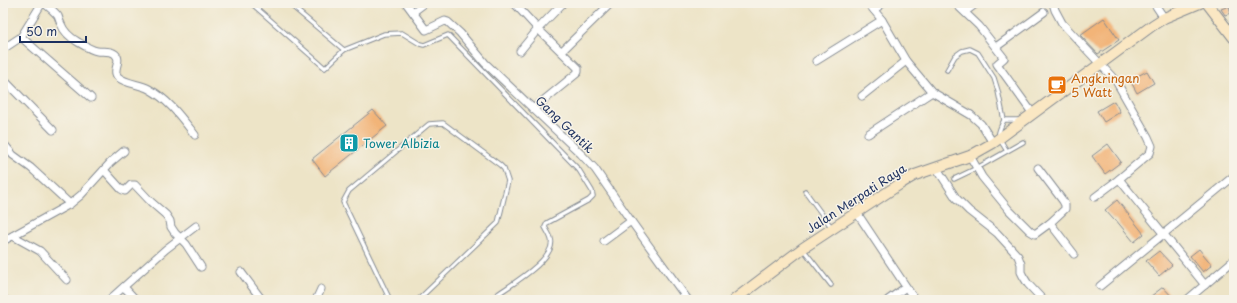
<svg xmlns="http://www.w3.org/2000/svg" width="1237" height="303" viewBox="0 0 1237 303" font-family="'Playpen Sans',sans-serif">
<rect width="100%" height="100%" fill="#f7f3e8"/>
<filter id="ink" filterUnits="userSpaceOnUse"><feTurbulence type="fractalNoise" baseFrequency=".025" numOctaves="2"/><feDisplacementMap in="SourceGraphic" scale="8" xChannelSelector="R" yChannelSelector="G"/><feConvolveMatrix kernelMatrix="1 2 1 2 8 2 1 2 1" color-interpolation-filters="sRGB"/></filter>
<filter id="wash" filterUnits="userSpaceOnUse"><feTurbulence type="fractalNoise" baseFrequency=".012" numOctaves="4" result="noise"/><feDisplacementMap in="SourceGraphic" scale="16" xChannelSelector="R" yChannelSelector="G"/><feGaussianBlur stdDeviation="0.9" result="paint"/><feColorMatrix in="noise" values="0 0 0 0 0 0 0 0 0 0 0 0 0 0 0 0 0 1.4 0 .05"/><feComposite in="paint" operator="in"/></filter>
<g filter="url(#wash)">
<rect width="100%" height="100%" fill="#ede4c7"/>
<g id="blocks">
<g fill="#f2b478">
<path d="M1229,6L1231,13L1225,15L1221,9Z"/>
<path d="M1104,18L1119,40L1098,54L1080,35Z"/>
<path d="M1147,71L1154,83L1137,93L1130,80Z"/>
<path d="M1114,101L1120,112L1104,122L1097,111Z"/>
<path d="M373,110L387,126L325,176L312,159Z"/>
<path d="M1108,144L1121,162L1105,174L1092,156Z"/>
<path d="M1117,200L1144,234L1134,242L1115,219L1114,220L1105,210Z"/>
<path d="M1199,249L1212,265L1203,272L1190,256Z"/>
<path d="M1159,251L1172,265L1159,276L1146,261Z"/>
<path d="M1163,287L1175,300H1146Z"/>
</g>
</g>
</g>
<g filter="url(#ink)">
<use href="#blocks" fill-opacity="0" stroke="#848a92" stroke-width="1"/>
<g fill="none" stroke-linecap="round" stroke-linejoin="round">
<defs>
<g id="lane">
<path d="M251,3L325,68L344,50"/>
<path d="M288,3L344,50L384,34L402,33L420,44L424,45L448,35L579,170L592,191L593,196L589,200L547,223L545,227C547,231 550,235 551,239C557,258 512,284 498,294L496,300"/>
<path d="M947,70L955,56L962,51L970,49L978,53L994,78L998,91L1004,120H1020"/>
<path d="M1004,120C996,136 997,135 1007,151"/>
<path d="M954,179L977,168L1023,142"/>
<path d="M805,191L832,228"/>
<path d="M803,249L831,285"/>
<path d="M390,300L343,202L349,191L429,124L443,123L500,165L504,169L508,181L498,223L418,300"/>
</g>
<g id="street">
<path d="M44,3C49,7 54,11 58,16C59,19 60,22 61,24C64,32 71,38 78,42C83,45 91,50 97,51C103,52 110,50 115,54C123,61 111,70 118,77C126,84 140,84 149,89C169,100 181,117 195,135"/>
<path d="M406,3L426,30L445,21L448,22L460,33L485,63L581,154L595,169L631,221L688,300"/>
<path d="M514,3L538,29L578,68V72L576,74L533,109"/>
<path d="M868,3L882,20L906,61L932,92L971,115L981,124L993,143"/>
<path d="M955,3L979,26L1004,58L997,64L1033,114"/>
<path d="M1053,3L1055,10L1062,23L1116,81L1148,137L1152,146L1150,153L1119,179L1095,197"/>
<path d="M1154,3L1164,18"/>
<path d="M874,10L883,3"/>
<path d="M413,12L425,3"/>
<path d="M965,12L977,3"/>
<path d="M21,37L91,98"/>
<path d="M996,47L1044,12"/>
<path d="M3,49L21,37L42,3"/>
<path d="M520,51L538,29L563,3"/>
<path d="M562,51L611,3"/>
<path d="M816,61L882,20"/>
<path d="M3,79L53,130"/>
<path d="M862,96L906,61"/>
<path d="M868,134L932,92"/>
<path d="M3,143L13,155L31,168L70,204"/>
<path d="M970,156L982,177L1009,210L1030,231L1035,234L1050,223L1065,209V205L1063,201L1038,168"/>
<path d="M936,167L956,198L969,211L997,233L1018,256L1021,264V272L1023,276L1028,284L1043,300"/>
<path d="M104,170L121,189L125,191L131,185H135L151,202L166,215L170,221L171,227L175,233L186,244L201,267"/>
<path d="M1119,179L1205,285"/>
<path d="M857,213L915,300"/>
<path d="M1050,223L1074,254"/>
<path d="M13,236L40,251L67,280"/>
<path d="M3,241L70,204L81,195L111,162L124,151"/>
<path d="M604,241L631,221"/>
<path d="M241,272L262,300"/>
<path d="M1100,286L1234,176"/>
<path d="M124,287L136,300"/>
<path d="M3,299L5,300"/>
<path d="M109,300L166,249L196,226"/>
<path d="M316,300L321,289"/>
<path d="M888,300L906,287"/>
<path d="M1187,300L1234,260"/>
</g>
<g id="secondary">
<path d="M1207,3L1234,38"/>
<path d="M734,300L803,248L903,182L915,175L970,156L993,143L1153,25L1164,18L1200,3"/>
</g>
</defs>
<use href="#lane" stroke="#848a92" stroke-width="5.5"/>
<use href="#street" stroke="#848a92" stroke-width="9"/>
<use href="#secondary" stroke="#848a92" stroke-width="12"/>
<use href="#lane" stroke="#fff" stroke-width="3.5"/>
<use href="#street" stroke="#fff" stroke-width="7"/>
<use href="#secondary" stroke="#fae7c3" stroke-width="10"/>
</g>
</g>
<defs>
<symbol id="cafe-square" viewBox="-11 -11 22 22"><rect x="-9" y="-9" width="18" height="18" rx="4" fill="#e8710a" stroke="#f7f3e8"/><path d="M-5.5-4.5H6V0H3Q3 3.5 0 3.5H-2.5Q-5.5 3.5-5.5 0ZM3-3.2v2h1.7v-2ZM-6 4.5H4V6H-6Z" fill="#fff"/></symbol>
<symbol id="building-square" viewBox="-11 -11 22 22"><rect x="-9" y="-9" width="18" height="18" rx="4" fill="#0f9aa8" stroke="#f7f3e8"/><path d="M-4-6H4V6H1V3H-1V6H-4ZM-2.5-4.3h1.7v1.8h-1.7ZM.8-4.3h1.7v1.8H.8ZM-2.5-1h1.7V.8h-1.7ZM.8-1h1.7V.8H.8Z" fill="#fff"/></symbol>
</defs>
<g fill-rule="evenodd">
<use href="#cafe-square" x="1046" y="74" width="22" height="22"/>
<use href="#building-square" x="338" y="132" width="22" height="22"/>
</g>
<g text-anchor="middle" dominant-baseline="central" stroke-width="3" stroke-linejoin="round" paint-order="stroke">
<g font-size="12" fill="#c56008" stroke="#f7f3e8" text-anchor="start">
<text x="1071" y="78">Angkringan<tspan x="1071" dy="14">5 Watt</tspan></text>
</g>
<g font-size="12" fill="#1b2f5e" stroke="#f7f3e8">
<text transform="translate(565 124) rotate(44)">Gang Gantik</text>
<text transform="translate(856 198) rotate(-33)">Jalan Merpati Raya</text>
</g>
<g font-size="12" fill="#0d838f" stroke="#f7f3e8" text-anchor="start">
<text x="363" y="143">Tower Albizia</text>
</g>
</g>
<rect width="1237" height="303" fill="none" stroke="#f7f3e8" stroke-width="16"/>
<path d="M20 36v6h66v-6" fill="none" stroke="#1b2f5e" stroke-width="2"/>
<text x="26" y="36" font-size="12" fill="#1b2f5e" stroke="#f7f3e8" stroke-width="3" paint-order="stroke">50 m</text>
</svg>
